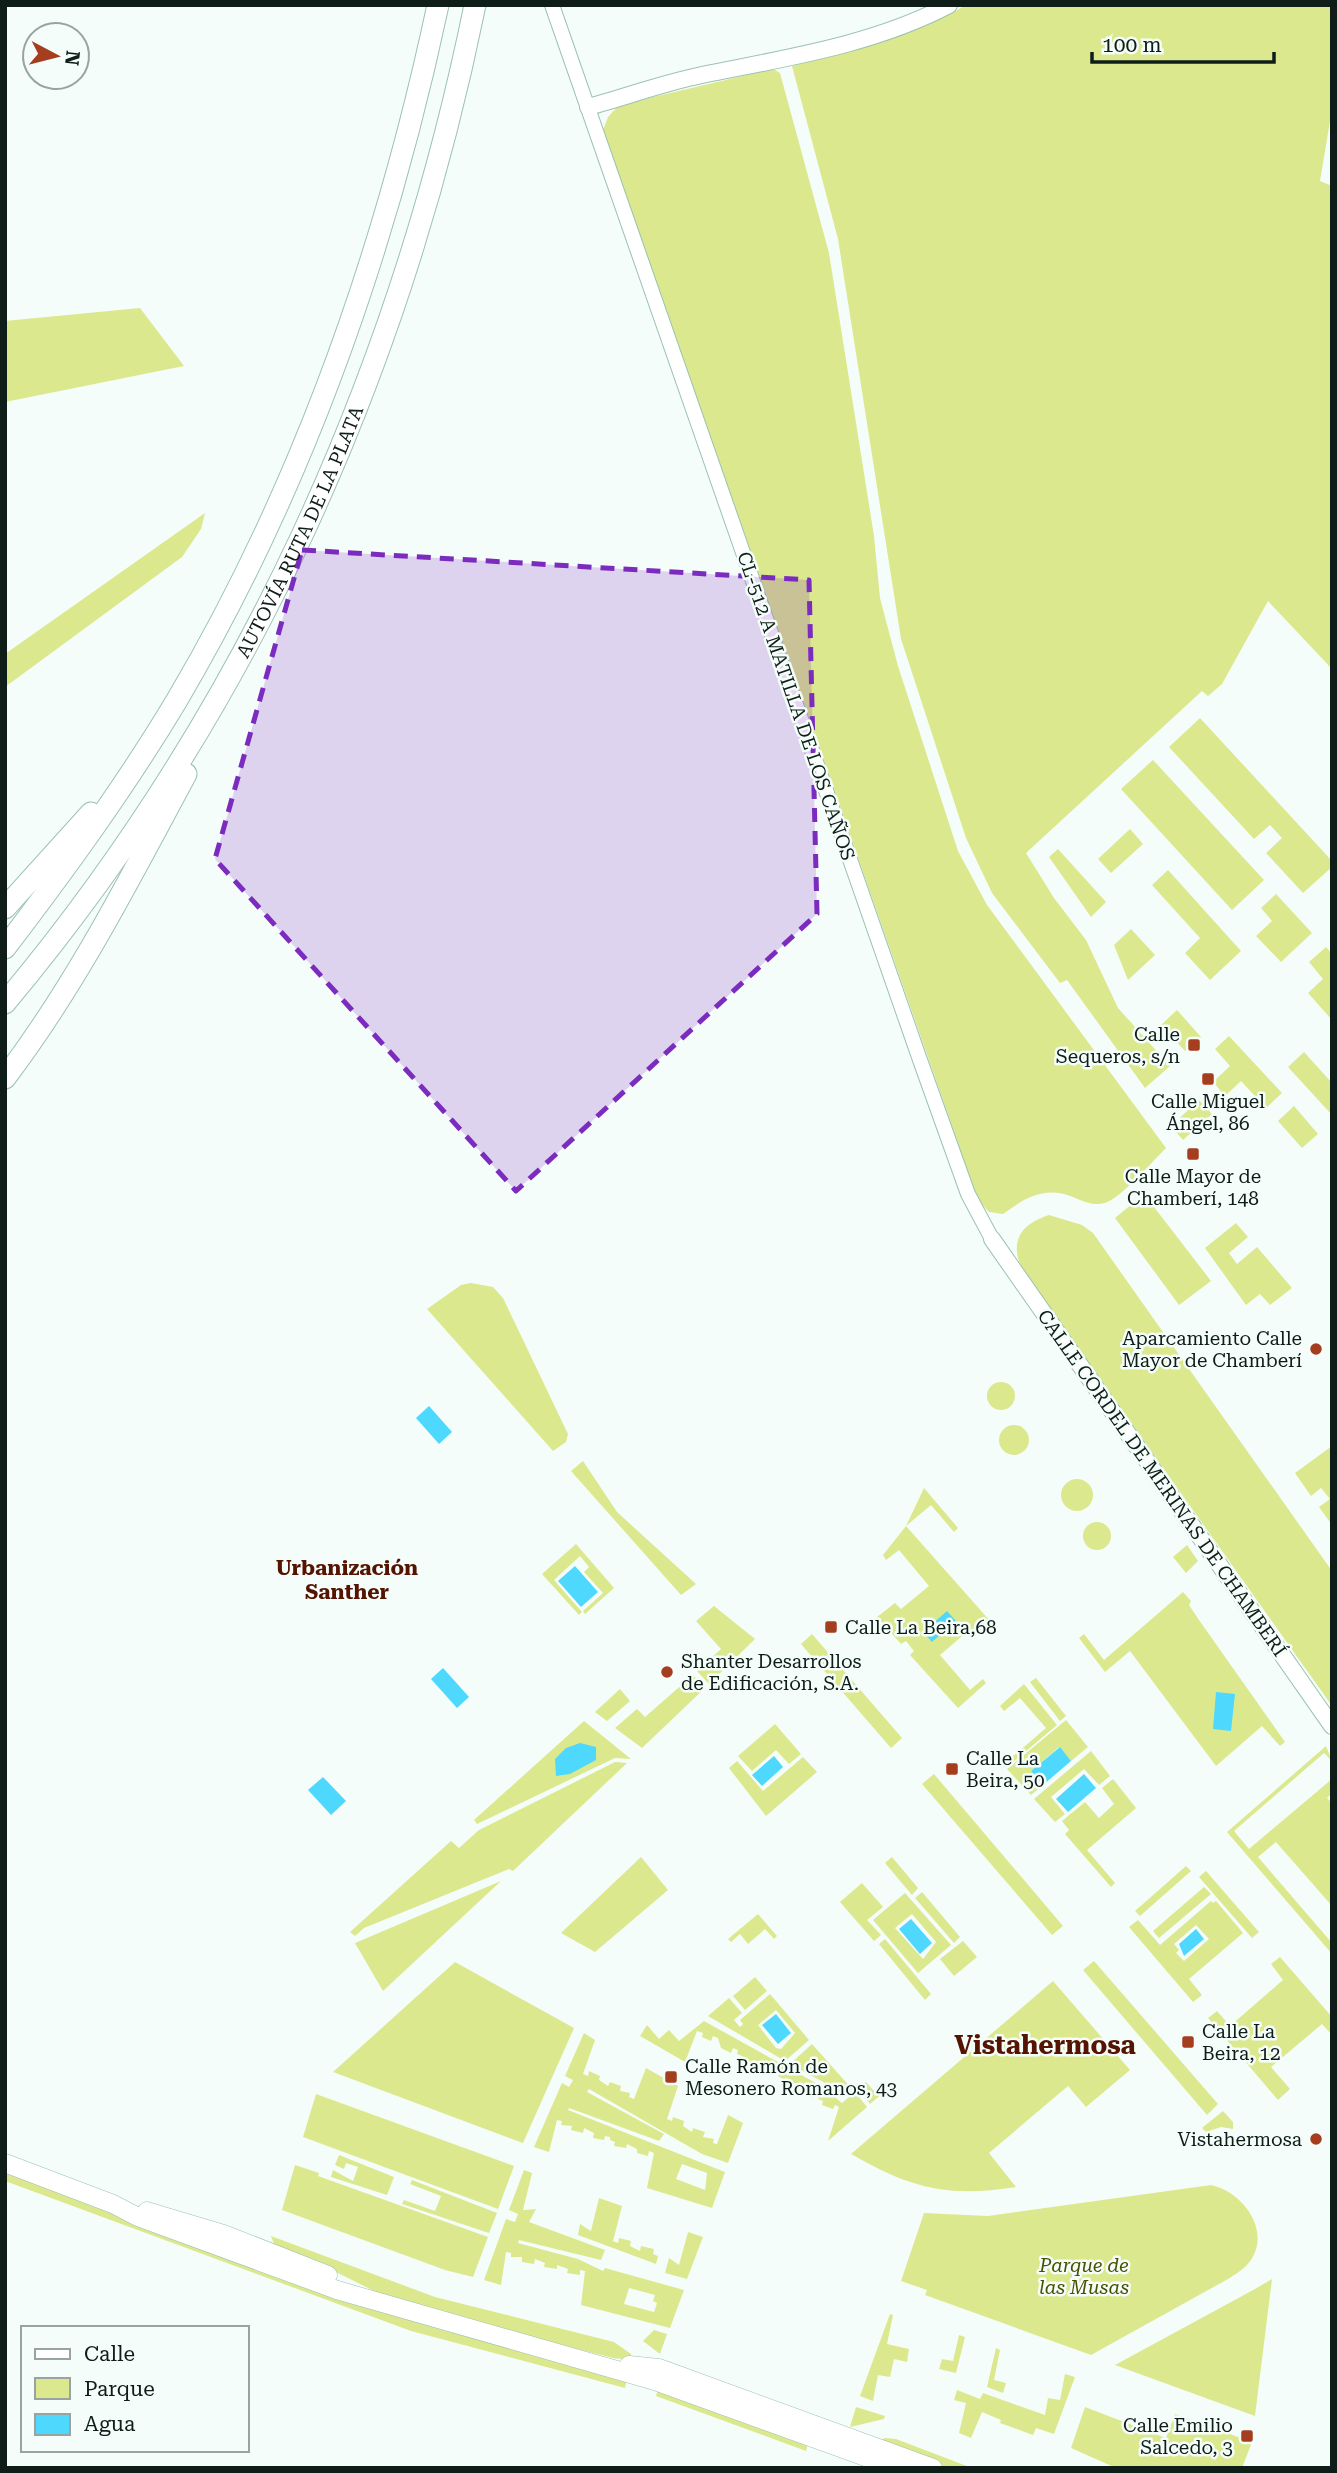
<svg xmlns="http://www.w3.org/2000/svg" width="1337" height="2473" viewBox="0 0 1337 2473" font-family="'Roboto Serif',serif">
<rect width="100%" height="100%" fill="#f5fdfa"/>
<g fill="#dce88d" fill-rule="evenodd">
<path d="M966,5H1332V109L1320,181L1332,186V669L1268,601L1222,684L1208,696L1202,691L1026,853L1054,898L1086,940L1118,1008L1170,1066L1145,1088L1067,980L1060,983L992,893L966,838L901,639L838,239L792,66C852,50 913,37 966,5Z"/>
<path d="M773,69L780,73L829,253L874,536L880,598L898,666L958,851L987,905L1166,1148C1153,1161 1120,1199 1105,1203C1093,1206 1085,1202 1073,1197C1045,1186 1026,1197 1003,1214L989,1212L978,1200L603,130L608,117L619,105Z"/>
<path d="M140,308L184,366L5,402V321Z"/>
<path d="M205,513L201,529L182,557L5,687V654Z"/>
<path d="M1200,718L1332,861V867L1303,893L1266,853L1282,838L1270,825L1254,839L1169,747Z"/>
<path d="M1153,760L1264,880L1232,910L1121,789Z"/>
<path d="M1130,829L1143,844L1111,873L1098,859Z"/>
<path d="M1058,849L1106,902L1091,917L1049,857Z"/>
<path d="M1168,870L1241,951L1210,980L1185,953L1200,938L1152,885Z"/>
<path d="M1276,894L1312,933L1281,962L1256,936L1272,921L1261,908Z"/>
<path d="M1131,929L1155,955L1128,980L1114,945Z"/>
<path d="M1326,947L1332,954V1020L1308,993L1323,979L1309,962Z"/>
<path d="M1177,1010L1201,1037L1185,1051L1161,1025Z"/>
<path d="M1229,1036L1282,1093L1266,1108L1241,1081L1225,1096L1213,1082L1230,1066L1215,1049Z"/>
<path d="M1304,1052L1332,1083V1115L1288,1067Z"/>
<path d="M1199,1100L1212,1114L1183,1140L1171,1126Z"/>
<path d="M1294,1106L1318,1134L1302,1148L1278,1121Z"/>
<path d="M1144,1194L1211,1281L1179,1305L1115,1218Z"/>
<path d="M1049,1215L1082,1225L1093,1233L1332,1571V1706L1022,1269C1009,1241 1021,1224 1049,1215Z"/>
<path d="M1236,1223L1248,1237L1229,1253L1237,1264L1257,1247L1292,1288L1270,1305L1260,1294L1246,1305L1205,1248Z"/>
<path d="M471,1283L493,1287L503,1298L568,1434L566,1442L553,1451L427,1309L461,1285Z"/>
<circle cx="1001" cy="1396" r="14"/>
<circle cx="1014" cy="1440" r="15"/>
<path d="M1332,1446V1525L1319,1507L1330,1499L1321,1488L1311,1496L1295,1473Z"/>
<path d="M583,1461L617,1512L696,1584L681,1595L571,1471Z"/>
<circle cx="1077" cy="1495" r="16"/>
<path d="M924,1488L958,1528L954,1532L931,1505L906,1526L991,1622L974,1637L968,1631L940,1655L970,1690L983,1679L986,1683L958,1708L910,1655L914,1651L906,1641L901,1644L877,1617L895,1603L901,1609L929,1586L899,1550L886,1560L883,1555L906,1526Z"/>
<circle cx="1097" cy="1536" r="14"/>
<path d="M576,1544L614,1588L585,1614L583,1611L603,1593L584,1572L589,1567L580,1556L554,1580L582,1612L579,1615L542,1574Z"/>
<path d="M1187,1545L1198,1561L1186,1573L1173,1557Z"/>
<path d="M1183,1592L1191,1601L1189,1605L1199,1620L1285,1742L1280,1746L1262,1726L1216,1766L1130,1651L1105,1672L1079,1638L1084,1634L1104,1660Z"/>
<path d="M714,1606L755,1639L709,1684L697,1671L721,1649L696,1621Z"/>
<path d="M812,1634L902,1738L891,1748L801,1644Z"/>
<path d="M693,1675L705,1688L642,1748L615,1728L637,1709L645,1717Z"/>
<path d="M1036,1678L1066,1716L1060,1721L1030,1682Z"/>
<path d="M1024,1684L1057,1725L1013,1762H1007L1003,1760L1010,1754L1013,1756L1017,1753L1046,1728L1020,1698L1004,1711L1000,1706Z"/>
<path d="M620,1689L630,1701L607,1721L595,1712Z"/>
<path d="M1066,1720L1088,1747L1071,1761L1059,1747L1031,1771L1043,1785L1031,1795L1007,1769Z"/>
<path d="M584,1721L631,1759L615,1758L477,1824L474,1820Z"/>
<path d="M775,1724L801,1754L789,1764L776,1750L752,1771L738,1756Z"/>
<path d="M1326,1746L1332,1761L1324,1753L1234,1831L1249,1849L1332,1779V1793L1327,1798L1332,1803V1906L1276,1842L1258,1857L1332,1943V1954L1227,1832Z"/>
<path d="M1091,1751L1110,1776L1099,1785L1084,1769L1051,1797L1065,1814L1055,1822L1034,1799Z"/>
<path d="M803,1757L817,1772L766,1816L729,1768L737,1761L763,1791Z"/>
<path d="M615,1762L627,1763L513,1871L509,1869L364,1928L355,1936L350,1932L451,1841L459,1848L479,1830Z"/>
<path d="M934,1774L1063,1926L1052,1935L922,1784Z"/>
<path d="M1113,1779L1136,1808L1087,1850L1115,1883L1111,1887L1065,1834L1069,1830L1062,1821L1085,1802L1099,1818L1114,1804L1102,1788Z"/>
<path d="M641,1857L668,1890L595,1952L561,1933Z"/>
<path d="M892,1857L918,1888L912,1895L885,1863Z"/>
<path d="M1186,1866L1191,1871L1140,1916L1135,1911Z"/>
<path d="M1206,1871L1259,1932L1252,1938L1199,1877Z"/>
<path d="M501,1881L383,1991L355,1943Z"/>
<path d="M862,1883L883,1907L867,1920L881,1935L874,1941L840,1902Z"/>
<path d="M1204,1887L1211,1894L1159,1938L1153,1931Z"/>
<path d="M922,1892L960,1937L954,1943L915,1898Z"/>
<path d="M905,1893L951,1945L918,1973L873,1920ZM912,1914L936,1942L923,1959L895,1928Z"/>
<path d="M1211,1901L1213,1903L1216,1901L1243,1933L1189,1979L1202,1995L1193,2002L1129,1927L1138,1920L1160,1945ZM1196,1925L1209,1939L1184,1961L1176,1953L1179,1950L1174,1944Z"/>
<path d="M758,1914L777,1936L774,1939L765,1929L748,1944L740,1934L731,1942L728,1939Z"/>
<path d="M885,1939L931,1994L925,2000L879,1944Z"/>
<path d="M963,1941L977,1957L954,1976L940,1959Z"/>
<path d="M1280,1957L1332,2017V2035L1322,2024L1271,2067L1290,2089L1278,2100L1208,2018L1217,2011L1230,2026L1283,1980L1271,1964Z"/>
<path d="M1094,1961L1218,2104L1207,2115L1083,1970Z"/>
<path d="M455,1962L574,2028L523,2143L333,2072Z"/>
<path d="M755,1977L767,1991L745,2010L733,1996Z"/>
<path d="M1053,1981L1130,2070L1086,2107L1068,2086L989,2153L1016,2187C948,2198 910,2188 851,2154Z"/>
<path d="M770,1994L809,2040L785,2061L708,2016L729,1998L742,2013L734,2020L740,2027L743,2024L740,2020ZM776,2010L795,2033L781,2049L776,2048L758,2025Z"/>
<path d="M704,2021L823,2087L842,2103L855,2092L867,2107L828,2141L839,2107L835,2105L833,2109L822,2105L823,2101L818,2099L819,2096L814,2094L813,2098L802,2094L803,2090L798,2087L799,2084L794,2083L792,2087L781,2083L783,2079L778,2076L779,2073L774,2071L772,2075L762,2071L763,2067L757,2065L758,2062L754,2060L752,2064L741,2060L742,2056L737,2054L738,2050L733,2048L731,2053L721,2048L718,2038L713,2036L711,2041L702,2037L703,2033L697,2031L685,2062L640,2036L647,2025L659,2039L669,2030L679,2041Z"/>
<path d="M584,2033L595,2040L583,2074L588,2076L589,2071L600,2076L599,2080L608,2086L610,2082L621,2086L620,2091L630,2093L629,2097L634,2099L646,2068L678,2086L667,2119L672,2121L673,2117L684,2121L683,2126L692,2132L693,2128L705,2132L703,2137L714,2139L713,2143L717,2144L728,2115L743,2123L728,2163L702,2154L589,2089L587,2092L664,2134L659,2141L569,2108L568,2110L725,2172L712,2208L647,2188L654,2153L649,2151L648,2156L637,2153V2149L627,2144L626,2148L614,2146L615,2142L610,2140V2137L605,2136L604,2140L593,2138L594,2133L584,2128L583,2133L571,2130L572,2126L561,2125L562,2121L557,2120L549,2152L534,2147L562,2083L569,2087L573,2080L565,2076ZM682,2164L707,2173L705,2190L676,2179Z"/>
<path d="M812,2044L852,2089L843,2097L838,2090L790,2064Z"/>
<path d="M866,2082L874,2091L886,2082L890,2087L870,2104L858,2089Z"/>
<path d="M316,2094L514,2166L498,2209L303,2137Z"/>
<path d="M1223,2111L1233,2122V2129L1221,2127L1206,2132L1202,2128Z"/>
<path d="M339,2155L394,2177L387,2195L331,2177L333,2170L353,2181L358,2167L346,2163L344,2169L335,2165Z"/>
<path d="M295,2165L319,2173L318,2176L488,2237L473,2277L445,2270L282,2210Z"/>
<path d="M524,2170L532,2173L523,2210L536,2209L529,2222L605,2250L601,2260L519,2240L518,2243L578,2259L603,2271L605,2268L684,2290L670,2328L581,2305L585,2271L580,2270V2275L567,2273L568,2269L557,2265V2269L544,2267L545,2263L535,2259L534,2264L522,2262V2257H511V2253L506,2252L501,2285L484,2280L506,2219L515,2222L518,2214L509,2210ZM629,2288L655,2295L653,2301L657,2303L654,2312L624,2304Z"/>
<path d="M5,2172L359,2304L445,2331L627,2377L625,2388L411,2331L5,2181Z"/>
<path d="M412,2180L497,2213L489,2233L402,2204L404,2200L435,2211L441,2196L410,2184Z"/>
<path d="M1211,2185C1245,2192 1275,2236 1246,2266C1241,2271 1234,2275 1228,2279L1091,2355L925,2295L927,2290L901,2281L924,2213L988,2216Z"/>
<path d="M599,2198L622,2206L613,2241L618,2243L619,2238L631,2241L630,2246L640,2251L641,2246L654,2249L653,2254L658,2256L656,2264L578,2235L580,2224L591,2231Z"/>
<path d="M688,2232L703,2237L687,2279L665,2273L669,2258L679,2265Z"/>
<path d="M271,2236L435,2297L614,2342L631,2354V2360L613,2358L450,2317L378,2293L326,2267L275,2247Z"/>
<path d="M1272,2279L1255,2416L1115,2365L1255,2289Z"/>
<path d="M890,2314L893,2315L887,2344L909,2349L907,2362L894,2359L890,2377L878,2375L873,2401L860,2396Z"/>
<path d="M654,2330L667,2334L660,2354L643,2341Z"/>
<path d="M959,2335L965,2337L956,2373L939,2369L942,2359L953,2361Z"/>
<path d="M996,2348L1000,2350L994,2380L1006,2383L1003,2393L987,2387Z"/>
<path d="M1065,2374L1075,2377L1054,2434L1036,2428L1033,2435L1000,2423L1001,2420L982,2412L971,2438L959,2433L966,2403L954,2400L957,2390L980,2399L983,2393L1045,2415L1048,2398L1060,2400Z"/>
<path d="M659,2386L809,2440L806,2451L656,2396Z"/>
<path d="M856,2407L885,2416L884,2419L850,2427Z"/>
<path d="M1085,2407L1166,2438L1175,2414L1252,2442L1242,2468H1116L1071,2448Z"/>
<path d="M885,2438L896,2439L972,2468H944L883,2446L881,2440Z"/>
</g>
<g fill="#4ed8fe">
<path d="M429,1406L452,1432L439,1444L416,1418Z"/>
<path d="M575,1566L598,1592L581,1607L558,1581Z"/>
<path d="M947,1611L956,1621L932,1642L923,1632Z"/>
<path d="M443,1668L469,1697L457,1708L431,1679Z"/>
<path d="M1216,1692L1235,1694L1231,1731L1213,1729Z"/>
<path d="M580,1743L596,1747V1760L570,1774L556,1776L555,1759L566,1748Z"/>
<path d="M1060,1747L1071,1761L1043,1785L1031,1771Z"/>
<path d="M774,1756L783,1767L762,1786L752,1775Z"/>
<path d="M1084,1774L1096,1788L1068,1812L1056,1799Z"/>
<path d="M323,1777L346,1801L331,1815L308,1790Z"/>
<path d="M911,1919L932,1943L920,1954L899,1929Z"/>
<path d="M1196,1929L1204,1939L1184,1956L1179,1944Z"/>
<path d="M776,2014L791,2033L778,2044L762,2025Z"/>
</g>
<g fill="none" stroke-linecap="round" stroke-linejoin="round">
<defs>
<path id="tertiary" d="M552,5L920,1060L968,1194L992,1239"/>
<g id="secondary">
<path d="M588,107C625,97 663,83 702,75C785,58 873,45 949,5"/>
<path d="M992,1239L1332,1726"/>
</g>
<g id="primary">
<path d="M5,2163L113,2204L138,2217L337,2290L655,2381L896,2468"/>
<path d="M147,2211L224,2234L328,2275"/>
<path d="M629,2365L659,2368L933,2468"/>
</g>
<g id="motorway">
<path d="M5,908L91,813"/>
<path d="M5,948C66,868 125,787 177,700C304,485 386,249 438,5"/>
<path id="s1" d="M5,1003C248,713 400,373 475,5"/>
<path d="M5,1078C77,983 130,878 186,774"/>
</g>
</defs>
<use href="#tertiary" stroke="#9bc2b1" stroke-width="16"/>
<use href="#secondary" stroke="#9bc2b1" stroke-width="18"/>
<use href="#primary" stroke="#9bc2b1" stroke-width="19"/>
<use href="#motorway" stroke="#9bc2b1" stroke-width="23"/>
<use href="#tertiary" stroke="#fff" stroke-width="14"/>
<use href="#secondary" stroke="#fff" stroke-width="16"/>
<use href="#primary" stroke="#fff" stroke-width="18"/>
<use href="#motorway" stroke="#fff" stroke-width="21"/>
</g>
<path fill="#7b2cbf" fill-opacity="0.2" stroke="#7b2cbf" stroke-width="5" stroke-dasharray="14 9" stroke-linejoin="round" d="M302,550L809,580L817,914L516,1191L215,859Z"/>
<g fill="#a53d1f" stroke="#f5fdfa" stroke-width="2.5">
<rect x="1187" y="1038" width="14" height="14" rx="3.5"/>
<rect x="1201" y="1072" width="14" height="14" rx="3.5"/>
<rect x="1186" y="1147" width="14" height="14" rx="3.5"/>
<circle cx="1316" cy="1349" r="7"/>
<rect x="824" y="1620" width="14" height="14" rx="3.5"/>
<circle cx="667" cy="1672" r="7"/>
<rect x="945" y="1762" width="14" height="14" rx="3.5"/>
<rect x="1181" y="2035" width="14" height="14" rx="3.5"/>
<rect x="664" y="2070" width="14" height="14" rx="3.5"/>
<circle cx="1316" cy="2139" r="7"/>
<rect x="1240" y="2429" width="14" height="14" rx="3.5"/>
</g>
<g text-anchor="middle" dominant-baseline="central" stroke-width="5" stroke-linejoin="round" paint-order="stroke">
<g font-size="19" fill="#0e1d17" stroke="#f5fdfa">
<text stroke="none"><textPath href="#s1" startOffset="558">AUTOVÍA RUTA DE LA PLATA</textPath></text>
<text transform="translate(796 706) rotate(71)">CL-512 A MATILLA DE LOS CAÑOS</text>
<text transform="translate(1162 1483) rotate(55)">CALLE CORDEL DE MERINAS DE CHAMBERÍ</text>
</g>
<g font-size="19" fill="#0e1d17" stroke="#f5fdfa" text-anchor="start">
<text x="1180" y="1034" text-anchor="end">Calle<tspan x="1180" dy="22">Sequeros, s/n</tspan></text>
<text x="1208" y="1101" text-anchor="middle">Calle Miguel<tspan x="1208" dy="22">Ángel, 86</tspan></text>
<text x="1193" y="1176" text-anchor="middle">Calle Mayor de<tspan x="1193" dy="22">Chamberí, 148</tspan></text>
<text x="1302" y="1338" text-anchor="end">Aparcamiento Calle<tspan x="1302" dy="22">Mayor de Chamberí</tspan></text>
<text x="845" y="1627">Calle La Beira,68</text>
<text x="681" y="1661">Shanter Desarrollos<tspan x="681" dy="22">de Edificación, S.A.</tspan></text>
<text x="966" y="1758">Calle La<tspan x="966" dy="22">Beira, 50</tspan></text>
<text x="1202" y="2031">Calle La<tspan x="1202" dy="22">Beira, 12</tspan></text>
<text x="685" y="2066">Calle Ramón de<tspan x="685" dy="22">Mesonero Romanos, 43</tspan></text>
<text x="1302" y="2139" text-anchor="end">Vistahermosa</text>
<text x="1233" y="2425" text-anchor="end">Calle Emilio<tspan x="1233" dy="22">Salcedo, 3</tspan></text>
</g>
<g font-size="19" font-style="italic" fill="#495000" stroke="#f5fdfa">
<text x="1084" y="2265">Parque de<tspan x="1084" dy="22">las Musas</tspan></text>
</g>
<g font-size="21" font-weight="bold" fill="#551301" stroke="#f5fdfa">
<text x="347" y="1568">Urbanización<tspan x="347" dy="24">Santher</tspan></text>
</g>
<g font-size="26" font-weight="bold" fill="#551301" stroke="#f5fdfa">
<text x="1045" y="2045">Vistahermosa</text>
</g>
</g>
<rect width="1337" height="2473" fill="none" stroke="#0e1d17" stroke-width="14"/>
<rect x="21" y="2326" width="228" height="126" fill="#f5fdfa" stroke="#99a39f" stroke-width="2"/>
<rect x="35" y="2349" width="35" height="10" fill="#ffffff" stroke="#99a39f" stroke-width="2"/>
<text x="84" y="2361" font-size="21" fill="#0e1d17">Calle</text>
<rect x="35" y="2378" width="35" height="21" fill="#dce88d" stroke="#99a39f" stroke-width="2"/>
<text x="84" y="2396" font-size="21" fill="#0e1d17">Parque</text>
<rect x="35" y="2414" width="35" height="21" fill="#4ed8fe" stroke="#99a39f" stroke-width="2"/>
<text x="84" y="2431" font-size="21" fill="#0e1d17">Agua</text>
<g transform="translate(56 56) rotate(97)"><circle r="33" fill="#f5fdfa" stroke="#99a39f" stroke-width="2"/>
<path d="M0-5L12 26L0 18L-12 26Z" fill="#a53d1f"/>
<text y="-10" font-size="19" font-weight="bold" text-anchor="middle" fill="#0e1d17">N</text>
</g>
<path d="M1092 52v10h182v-10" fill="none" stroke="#0e1d17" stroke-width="3.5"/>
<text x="1102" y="52" font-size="21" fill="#0e1d17" stroke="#f5fdfa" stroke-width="5" paint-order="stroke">100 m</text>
</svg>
